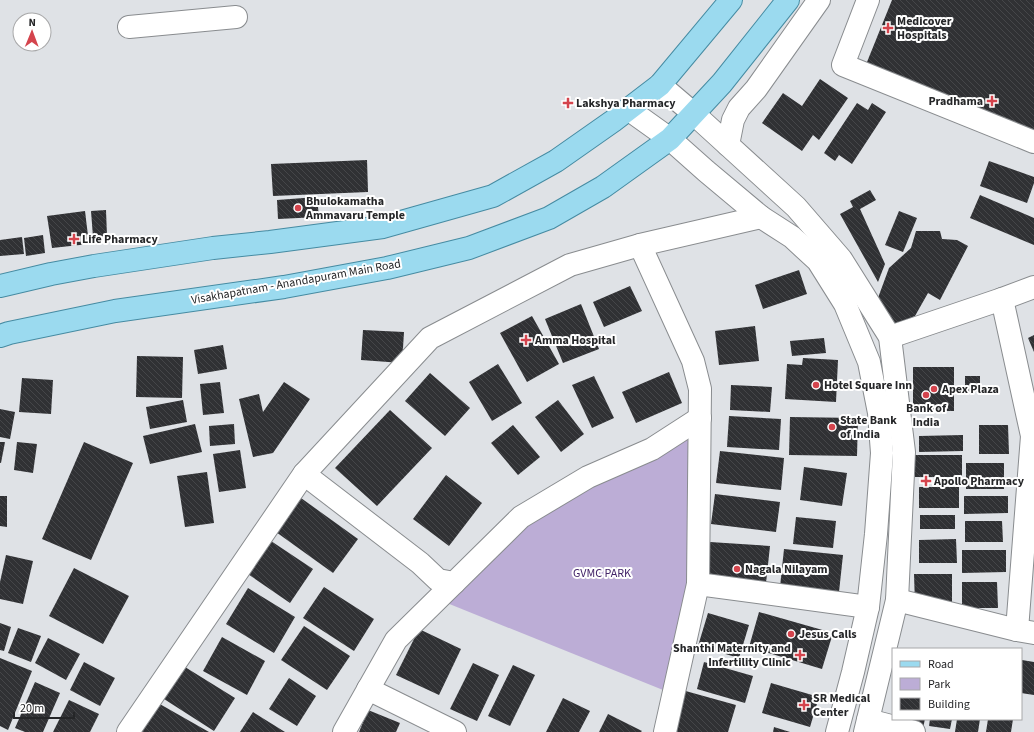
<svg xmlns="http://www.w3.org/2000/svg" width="1034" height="732" viewBox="0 0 1034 732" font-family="'Source Sans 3',sans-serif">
<defs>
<pattern id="building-back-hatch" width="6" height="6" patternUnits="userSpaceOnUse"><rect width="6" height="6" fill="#303134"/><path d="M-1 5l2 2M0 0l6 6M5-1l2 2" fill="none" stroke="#454649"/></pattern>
</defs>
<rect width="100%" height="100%" fill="#dfe2e6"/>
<path fill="#bcadd6" d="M697,425L691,568L668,692L442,601L522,522Z"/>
<g fill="url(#building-back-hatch)">
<path d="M892,0H1034V135L865,67Z"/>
<path d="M820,79L848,98L819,140L813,135L802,151L762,123L783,93L802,106Z"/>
<path d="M857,103L868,110L872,103L886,112L852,164L839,155L835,161L824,153Z"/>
<path d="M367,160L368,192L273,196L271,164Z"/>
<path d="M989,161L1034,177V183L1027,203L980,186Z"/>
<path d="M870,190L876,200L860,209L885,264L878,282L840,214L853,207L850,201Z"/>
<path d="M980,195L1034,218V245L970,218Z"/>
<path d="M317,197L319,217L278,219L277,200Z"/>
<path d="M106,210L107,236L93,237L91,211Z"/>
<path d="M85,211L89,244L52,248L47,216Z"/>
<path d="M899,211L917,218L903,252L885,245Z"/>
<path d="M916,231H940L942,239L957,240L968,246L940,300L928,293L915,316L890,327L875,306L889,268L911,248Z"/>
<path d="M43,235L45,253L26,256L24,238Z"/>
<path d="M22,237L24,254L0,256V240Z"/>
<path d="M799,270L807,294L763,309L755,285Z"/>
<path d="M630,286L642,311L604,327L593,302Z"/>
<path d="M581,304L599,349L563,363L545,319Z"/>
<path d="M532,316L559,364L527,382L500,333Z"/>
<path d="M755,326L759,361L719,365L715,331Z"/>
<path d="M363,330L404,332L402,363L361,360Z"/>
<path d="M1034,335V352L1028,338Z"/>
<path d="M824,338L826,353L792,356L790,341Z"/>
<path d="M223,345L227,369L198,374L194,350Z"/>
<path d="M137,356L183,357L182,398L136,397Z"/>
<path d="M803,358L838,360L836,402L785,399L787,364L802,365Z"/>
<path d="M498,364L522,403L492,421L469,382Z"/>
<rect x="913" y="367" width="41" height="44"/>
<path d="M669,372L682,403L636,423L622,392Z"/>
<path d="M430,373L470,408L445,436L405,401Z"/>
<path d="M594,376L614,418L592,428L572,385Z"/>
<rect x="965" y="376" width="15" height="16"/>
<path d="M22,378L53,380L51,414L19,412Z"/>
<path d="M220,382L224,413L203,415L200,384Z"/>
<path d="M284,382L310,399L273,453L253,457L239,399L259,394L263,412Z"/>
<path d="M731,385L772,387L770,412L730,410Z"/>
<path d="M183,400L187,422L150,429L146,407Z"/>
<path d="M558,400L584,434L561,452L535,417Z"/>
<path d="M0,409L15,412L10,439L0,437Z"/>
<path d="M390,410L432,448L377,506L335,468Z"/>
<path d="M729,416L781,419L779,450L727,447Z"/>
<path d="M790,417L858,418L857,456L789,455Z"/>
<path d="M195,424L202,452L150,464L143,436Z"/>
<path d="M234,424L235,444L210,446L209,426Z"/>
<path d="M513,425L540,457L518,475L491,443Z"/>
<path d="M979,425H1008L1009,454H979Z"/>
<path d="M963,435V451L919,452V436Z"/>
<path d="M0,442H5L1,463H0Z"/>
<path d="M17,442L37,444L33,473L14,470Z"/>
<path d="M84,442L133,463L91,560L42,539Z"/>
<path d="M240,450L246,488L219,492L213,454Z"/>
<path d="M720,451L784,458L781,490L716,483Z"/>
<rect x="915" y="455" width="47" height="22"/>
<rect x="966" y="463" width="38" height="26"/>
<path d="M804,467L847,473L842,506L800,500Z"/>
<path d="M207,472L214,523L185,527L177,476Z"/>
<path d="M446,475L482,503L449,546L413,519Z"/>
<rect x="919" y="487" width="40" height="21"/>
<path d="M715,494L780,502L776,532L711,524Z"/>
<path d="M0,496H7V527L0,526Z"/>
<path d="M964,496H1008V513L964,514Z"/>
<path d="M301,498L358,539L333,573L276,532Z"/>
<rect x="920" y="515" width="35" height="14"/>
<path d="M796,517L836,521L833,548L793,544Z"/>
<path d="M965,521H1002L1003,542H965Z"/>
<path d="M268,539L313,569L290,603L245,572Z"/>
<path d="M956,539L957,563H919V540Z"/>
<path d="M710,542L770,546L766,583L706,578Z"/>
<path d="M784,549L843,555L839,592L780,587Z"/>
<path d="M962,550H1006V572L962,573Z"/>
<path d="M6,555L33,561L23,604L0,599V582Z"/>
<path d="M74,568L129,596L103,644L49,616Z"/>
<path d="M914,574H952V605H915Z"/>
<path d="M962,582H997L998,608H962Z"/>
<path d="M324,587L374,619L354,651L303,618Z"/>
<path d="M248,588L295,617L274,653L226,624Z"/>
<path d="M759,612L833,633L822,669L749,647Z"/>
<path d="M708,613L749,625L739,658L698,646Z"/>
<path d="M0,623L11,627L4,651L0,650Z"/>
<path d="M304,626L350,656L327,690L281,660Z"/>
<path d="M18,628L41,636L31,662L8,653Z"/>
<path d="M419,629L461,649L439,695L396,675Z"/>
<path d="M222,637L265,661L247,695L203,671Z"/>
<path d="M48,638L80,654L66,680L35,663Z"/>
<path d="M0,658L32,671L8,730L0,726Z"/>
<path d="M1022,660L1034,662V695L1021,693Z"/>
<path d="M84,662L115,678L100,706L70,690Z"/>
<path d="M704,662L753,676L745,703L697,689Z"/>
<path d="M473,663L499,675L477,721L450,709Z"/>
<path d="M513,665L535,675L510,726L488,716Z"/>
<path d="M185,667L235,698L214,731L164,699Z"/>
<path d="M289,678L316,696L297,726L269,709Z"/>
<path d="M35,682L60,693L43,732H25L15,728Z"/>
<path d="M771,683L819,697L810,727L762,713Z"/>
<path d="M682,690L736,705L728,732H674Z"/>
<path d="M563,698L590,711L579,732H546Z"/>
<path d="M69,700L99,714L90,732H53Z"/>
<path d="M158,703L209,732H141Z"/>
<path d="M368,710L400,723L396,732H359Z"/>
<path d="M253,712L285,732H240Z"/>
<path d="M608,714L642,731L641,732H599Z"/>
<path d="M892,719H925L923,728Z"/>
<path d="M930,719H952L950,729L929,726Z"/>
<path d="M957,719H980L978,732H955Z"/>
<path d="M988,719H1013L1011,732H986Z"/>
<path d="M774,727L790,732H773Z"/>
</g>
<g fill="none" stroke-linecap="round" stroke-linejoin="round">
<defs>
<g id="minor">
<path d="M868,0L843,65L1034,142"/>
<path d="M129,27L236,17"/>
<path d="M640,245L693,361L700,389L698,584L665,732"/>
<path d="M1002,299L1032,436L1017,630"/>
<path d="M304,474L420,563L438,580L454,583L521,517L588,477L652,449L700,418"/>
<path d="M698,584L868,607"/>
<path d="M897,600L1017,630L1034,633"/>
<path d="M368,689L455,732"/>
<path d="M868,720L914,732"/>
<path d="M128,732L304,474L430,338L570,265L640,245L761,217"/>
<path d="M344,732L396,640L454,583"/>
</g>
<g id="tertiary">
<path d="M660,85L694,114L796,207L841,259L890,337L904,452L897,600L865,732"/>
<path d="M628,109L670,139L706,171L761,217L792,237L818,261L845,304L869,362L879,413L882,453L876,534L868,607L853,672L837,732"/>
<path d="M728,145L733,120L739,108L756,89L819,0"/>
<path d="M890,337L1002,299L1034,287"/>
</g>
<g id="primary">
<path d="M0,286L51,274L94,266L213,248L270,242L383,227L493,196L556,161L613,121L660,85L731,0"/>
<path d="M0,336L9,333L115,311L284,287L387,268L469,248L549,218L603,187L670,139L722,83L788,0"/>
</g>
</defs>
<use href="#minor" stroke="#898c8f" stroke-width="24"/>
<use href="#tertiary" stroke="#898c8f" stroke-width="24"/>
<use href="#primary" stroke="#468ba2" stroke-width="24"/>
<use href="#minor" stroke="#fff" stroke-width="22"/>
<use href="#tertiary" stroke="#fff" stroke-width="22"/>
<use href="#primary" stroke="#9bdaef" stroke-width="22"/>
</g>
<g fill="#d4444d" stroke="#fff" stroke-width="1.5">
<path d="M886 22h4v4h4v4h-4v4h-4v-4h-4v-4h4z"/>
<path d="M990 95h4v4h4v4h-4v4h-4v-4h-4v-4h4z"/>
<path d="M566 97h4v4h4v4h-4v4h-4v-4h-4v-4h4z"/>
<circle cx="298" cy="208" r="4"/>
<path d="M72 233h4v4h4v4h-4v4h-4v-4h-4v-4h4z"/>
<path d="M524 334h4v4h4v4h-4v4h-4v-4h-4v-4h4z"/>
<circle cx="816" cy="385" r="4"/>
<circle cx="934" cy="389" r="4"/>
<circle cx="926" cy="395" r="4"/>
<circle cx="832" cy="427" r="4"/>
<path d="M924 475h4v4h4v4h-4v4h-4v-4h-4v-4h4z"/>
<circle cx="737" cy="569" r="4"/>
<circle cx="791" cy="634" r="4"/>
<path d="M798 649h4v4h4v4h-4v4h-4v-4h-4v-4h4z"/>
<path d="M802 699h4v4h4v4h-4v4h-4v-4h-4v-4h4z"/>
</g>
<g text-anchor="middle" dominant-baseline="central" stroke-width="4" stroke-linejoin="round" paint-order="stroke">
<g font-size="12" font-weight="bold" fill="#252628" stroke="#fff" text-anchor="start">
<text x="897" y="21">Medicover<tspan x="897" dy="14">Hospitals</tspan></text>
<text x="983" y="101" text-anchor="end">Pradhama</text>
<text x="576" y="103">Lakshya Pharmacy</text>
<text x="306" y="201">Bhulokamatha<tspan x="306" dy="14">Ammavaru Temple</tspan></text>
<text x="82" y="239">Life Pharmacy</text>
<text x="535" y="340">Amma Hospital</text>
<text x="824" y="385">Hotel Square Inn</text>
<text x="942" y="389">Apex Plaza</text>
<text x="926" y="408" text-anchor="middle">Bank of<tspan x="926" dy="14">India</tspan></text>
<text x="840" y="420">State Bank<tspan x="840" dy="14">of India</tspan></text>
<text x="934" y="481">Apollo Pharmacy</text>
<text x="745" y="569">Nagala Nilayam</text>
<text x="799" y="634">Jesus Calls</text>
<text x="791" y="648" text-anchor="end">Shanthi Maternity and<tspan x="791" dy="14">Infertility Clinic</tspan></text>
<text x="813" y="698">SR Medical<tspan x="813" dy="14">Center</tspan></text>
</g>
<g font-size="12" fill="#252628" stroke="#fff">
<text transform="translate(296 282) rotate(-10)">Visakhapatnam - Anandapuram Main Road</text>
</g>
<g font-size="12" fill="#442569" stroke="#fff">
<text x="602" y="573">GVMC PARK</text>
</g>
</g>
<rect x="892" y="648" width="130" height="72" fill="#ffffff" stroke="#a8a8a9"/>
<rect x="900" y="661" width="20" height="6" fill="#9bdaef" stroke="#a8a8a9"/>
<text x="928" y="668" font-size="12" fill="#252628">Road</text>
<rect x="900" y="678" width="20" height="12" fill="#bcadd6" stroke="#a8a8a9"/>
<text x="928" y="688" font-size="12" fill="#252628">Park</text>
<rect x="900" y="698" width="20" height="12" fill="url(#building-back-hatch)" stroke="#a8a8a9"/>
<text x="928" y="708" font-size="12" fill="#252628">Building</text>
<g transform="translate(32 32) rotate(1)"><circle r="19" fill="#ffffff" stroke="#a8a8a9"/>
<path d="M0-3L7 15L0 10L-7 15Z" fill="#d4444d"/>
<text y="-6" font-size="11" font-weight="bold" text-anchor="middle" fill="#252628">N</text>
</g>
<path d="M14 712v6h60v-6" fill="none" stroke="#252628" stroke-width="2"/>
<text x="20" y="712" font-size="12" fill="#252628" stroke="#ffffff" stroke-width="3" paint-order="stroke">20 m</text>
</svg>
